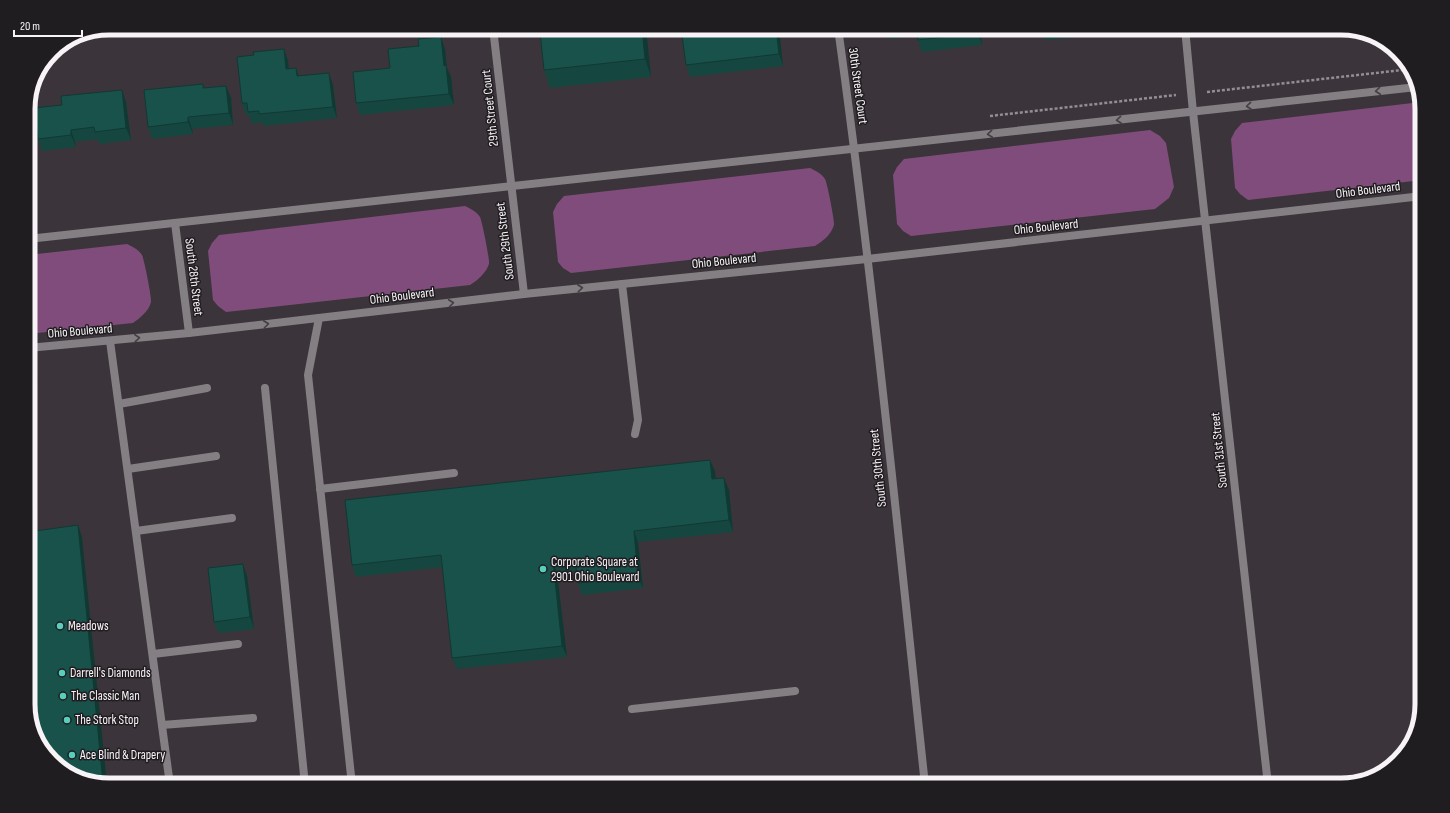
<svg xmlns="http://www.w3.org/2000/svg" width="1450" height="813" viewBox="0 0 1450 813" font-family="'Sofia Sans Condensed',sans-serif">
<rect width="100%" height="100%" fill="#3b343a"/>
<g fill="#804c7b">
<path d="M1421,102L1422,180L1248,200L1240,194L1235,188L1231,139L1235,131L1242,123Z"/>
<path d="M1150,130L1160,136L1166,143L1174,187L1169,198L1155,209L911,236L903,231L897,224L893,175L897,167L904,159Z"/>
<path d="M810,168C816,171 821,173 825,179C827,182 835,222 834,225C831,235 823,241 815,246L571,273L563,268L558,262L553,212L557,204L564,196Z"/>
<path d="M465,206C471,209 476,211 480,217C482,221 490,260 489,264C486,273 478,280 470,285L226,312L218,306L213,300L208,251L212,243L219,235Z"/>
<path d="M127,244C133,247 138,249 142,255C144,259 152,298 151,302C149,311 140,318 133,323L28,334V255Z"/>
</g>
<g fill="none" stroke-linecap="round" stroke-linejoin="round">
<g stroke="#948e93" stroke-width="2.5" stroke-dasharray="3 2" stroke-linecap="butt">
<path d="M1207,92L1411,69"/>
<path d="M990,116L1176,95"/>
</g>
<g stroke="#837f83" stroke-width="8">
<path d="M622,284L638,420L635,434"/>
<path d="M265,388L305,785"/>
<path d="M119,404L207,388"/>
<path d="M128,469L216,456"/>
<path d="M320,489L454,473"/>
<path d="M136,531L232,518"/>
<path d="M153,654L238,644"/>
<path d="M632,709L795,691"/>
<path d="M162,725L253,718"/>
<path d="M222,785L252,782"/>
</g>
<g stroke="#837f83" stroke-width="8">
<path d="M493,28L524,294"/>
<path d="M838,28C873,280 898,533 925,785"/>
<path d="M1185,28L1193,112L1268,785"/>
<path d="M175,223L189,333"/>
<path d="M319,318L308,375L352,785"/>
<path d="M110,341L170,785"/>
</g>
<g stroke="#837f83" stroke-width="8">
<path d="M28,239L1417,87"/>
<path d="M28,348L189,333L524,294L867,259L1422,196"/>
</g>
</g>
<g fill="#154740">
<path d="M574,28H643L647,38L651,77L550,88L544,70Z"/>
<path d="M779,28L783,66L690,77L686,65Z"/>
<path d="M884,28H980L982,45L922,52L918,40L917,36L889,39Z"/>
<path d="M1042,28H1136V30L1108,34L1106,29L1087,30L1088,36L1046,40Z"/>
<path d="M441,37L445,49L447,68L451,77L454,105L360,115L356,103L390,68L419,46Z"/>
<path d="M284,49L288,61L289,69L296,68L299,76L333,85L337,118L264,126L262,122L252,124L249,115H246L242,103L254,55Z"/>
<path d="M203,84L204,88L226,86L231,98L233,125L192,129L193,134L152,139L148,127Z"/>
<path d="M126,102L131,140L99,144L98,139L75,142L76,147L42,151L38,139Z"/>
<path d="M715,471V479L729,490L733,532L638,542L643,588L582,595L578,583L576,571L557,573L567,657L457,669L452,658L443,567L356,577L352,565Z"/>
<path d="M247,576L254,629L219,633L214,622Z"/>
</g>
<g fill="#113934">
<path d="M642,28H643L647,38L651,77L645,59Z"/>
<path d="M776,28H779L783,66L779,54Z"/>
<path d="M977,28H980L982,45L978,33Z"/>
<path d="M1085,28H1086L1088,36Z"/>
<path d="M441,37L445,49L447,68L451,77L454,105L449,94L444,66Z"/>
<path d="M284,49L288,61L290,81L286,69Z"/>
<path d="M296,68L300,80L297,76Z"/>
<path d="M329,73L333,85L337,118L333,107Z"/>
<path d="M226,86L231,98L233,125L229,113Z"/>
<path d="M122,90L126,102L131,140L126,128Z"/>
<path d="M188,117L192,129L193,134L188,122Z"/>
<path d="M71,130L75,142L76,147L71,135Z"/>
<path d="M710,460L715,471L717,491L712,479Z"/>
<path d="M724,478L729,490L733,532L729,520Z"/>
<path d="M78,525L82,537L107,784L103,783Z"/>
<path d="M634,531L638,542L643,588L638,577Z"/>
<path d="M553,561L557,573L567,657L562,646Z"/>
<path d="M243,564L247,576L254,629L250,617Z"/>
</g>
<g fill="#18524a" stroke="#113934">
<path d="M574,28H642L645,59L544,70L540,32Z"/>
<path d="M681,28H776L779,54L686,65Z"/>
<path d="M917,28H977L978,33L918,40Z"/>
<path d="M441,37L444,66L446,65L449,94L356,103L353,72L390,68L388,49L419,46L418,39Z"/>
<path d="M284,49L286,69L296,68L297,76L329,73L333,107L259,114V111L248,112L247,103H242L237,57L254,55L253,52Z"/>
<path d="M203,84V88L226,86L229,113L188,117V122L148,127L144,90Z"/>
<path d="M122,90L126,128L95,132L94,127L71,130V135L38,139L34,108L62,105L61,96Z"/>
<path d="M710,460L712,479L724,478L729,520L634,531L638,577L578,583L575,559L553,561L562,646L452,658L441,555L352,565L345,500Z"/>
<path d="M78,525L103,783L69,774L42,749L28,709V532Z"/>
<path d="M243,564L250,617L214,622L208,568Z"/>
</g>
<defs><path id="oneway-chevron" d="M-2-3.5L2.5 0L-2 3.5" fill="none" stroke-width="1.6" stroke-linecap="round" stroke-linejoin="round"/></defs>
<g stroke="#433f43">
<use href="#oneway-chevron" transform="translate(1378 91) rotate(174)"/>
<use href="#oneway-chevron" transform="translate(1249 106) rotate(174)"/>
<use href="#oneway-chevron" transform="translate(1119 120) rotate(174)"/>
<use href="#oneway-chevron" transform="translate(990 134) rotate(174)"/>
<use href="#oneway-chevron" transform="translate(580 288) rotate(-6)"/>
<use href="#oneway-chevron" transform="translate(451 303) rotate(-7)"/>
<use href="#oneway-chevron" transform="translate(266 324) rotate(-7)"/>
<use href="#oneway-chevron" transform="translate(137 338) rotate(-5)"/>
</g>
<g fill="#5acebd" stroke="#201d20" stroke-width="1.5">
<circle cx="543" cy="569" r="4"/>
<circle cx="60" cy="626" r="4"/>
<circle cx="62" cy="673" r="4"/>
<circle cx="63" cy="696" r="4"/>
<circle cx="67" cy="720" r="4"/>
<circle cx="72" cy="755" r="4"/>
</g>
<g text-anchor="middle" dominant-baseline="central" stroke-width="3" stroke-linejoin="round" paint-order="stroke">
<g font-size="13" fill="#f8f3f7" stroke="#201d20">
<text transform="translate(858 86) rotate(82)">30th Street Court</text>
<text transform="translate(490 108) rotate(-96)">29th Street Court</text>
<text transform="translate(1368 190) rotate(-7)">Ohio Boulevard</text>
<text transform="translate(1046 227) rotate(-6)">Ohio Boulevard</text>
<text transform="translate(505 241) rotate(-97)">South 29th Street</text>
<text transform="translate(724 261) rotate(-6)">Ohio Boulevard</text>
<text transform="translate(194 277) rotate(83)">South 28th Street</text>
<text transform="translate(402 296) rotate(-7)">Ohio Boulevard</text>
<text transform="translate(80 331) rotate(-5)">Ohio Boulevard</text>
<text transform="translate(1219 450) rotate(-96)">South 31st Street</text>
<text transform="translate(878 468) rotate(-96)">South 30th Street</text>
</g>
<g font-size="13" fill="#f8f3f7" stroke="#201d20" text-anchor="start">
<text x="551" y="562">Corporate Square at<tspan x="551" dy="15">2901 Ohio Boulevard</tspan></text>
<text x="68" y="626">Meadows</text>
<text x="70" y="673">Darrell's Diamonds</text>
<text x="71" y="696">The Classic Man</text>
<text x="75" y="720">The Stork Stop</text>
<text x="80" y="755">Ace Blind &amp; Drapery</text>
</g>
</g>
<path d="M0 0H1450V813H0ZM109 35H1341A74 74 0 0 1 1415 109V704A74 74 0 0 1 1341 778H109A74 74 0 0 1 35 704V109A74 74 0 0 1 109 35Z" fill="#201d20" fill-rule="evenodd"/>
<path fill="none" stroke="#f8f3f7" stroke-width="5" d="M109 35H1341A74 74 0 0 1 1415 109V704A74 74 0 0 1 1341 778H109A74 74 0 0 1 35 704V109A74 74 0 0 1 109 35Z"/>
<path d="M14 30v6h68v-6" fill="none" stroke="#f8f3f7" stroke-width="2"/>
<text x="20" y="30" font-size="12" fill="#f8f3f7" stroke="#201d20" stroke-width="3" paint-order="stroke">20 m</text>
</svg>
